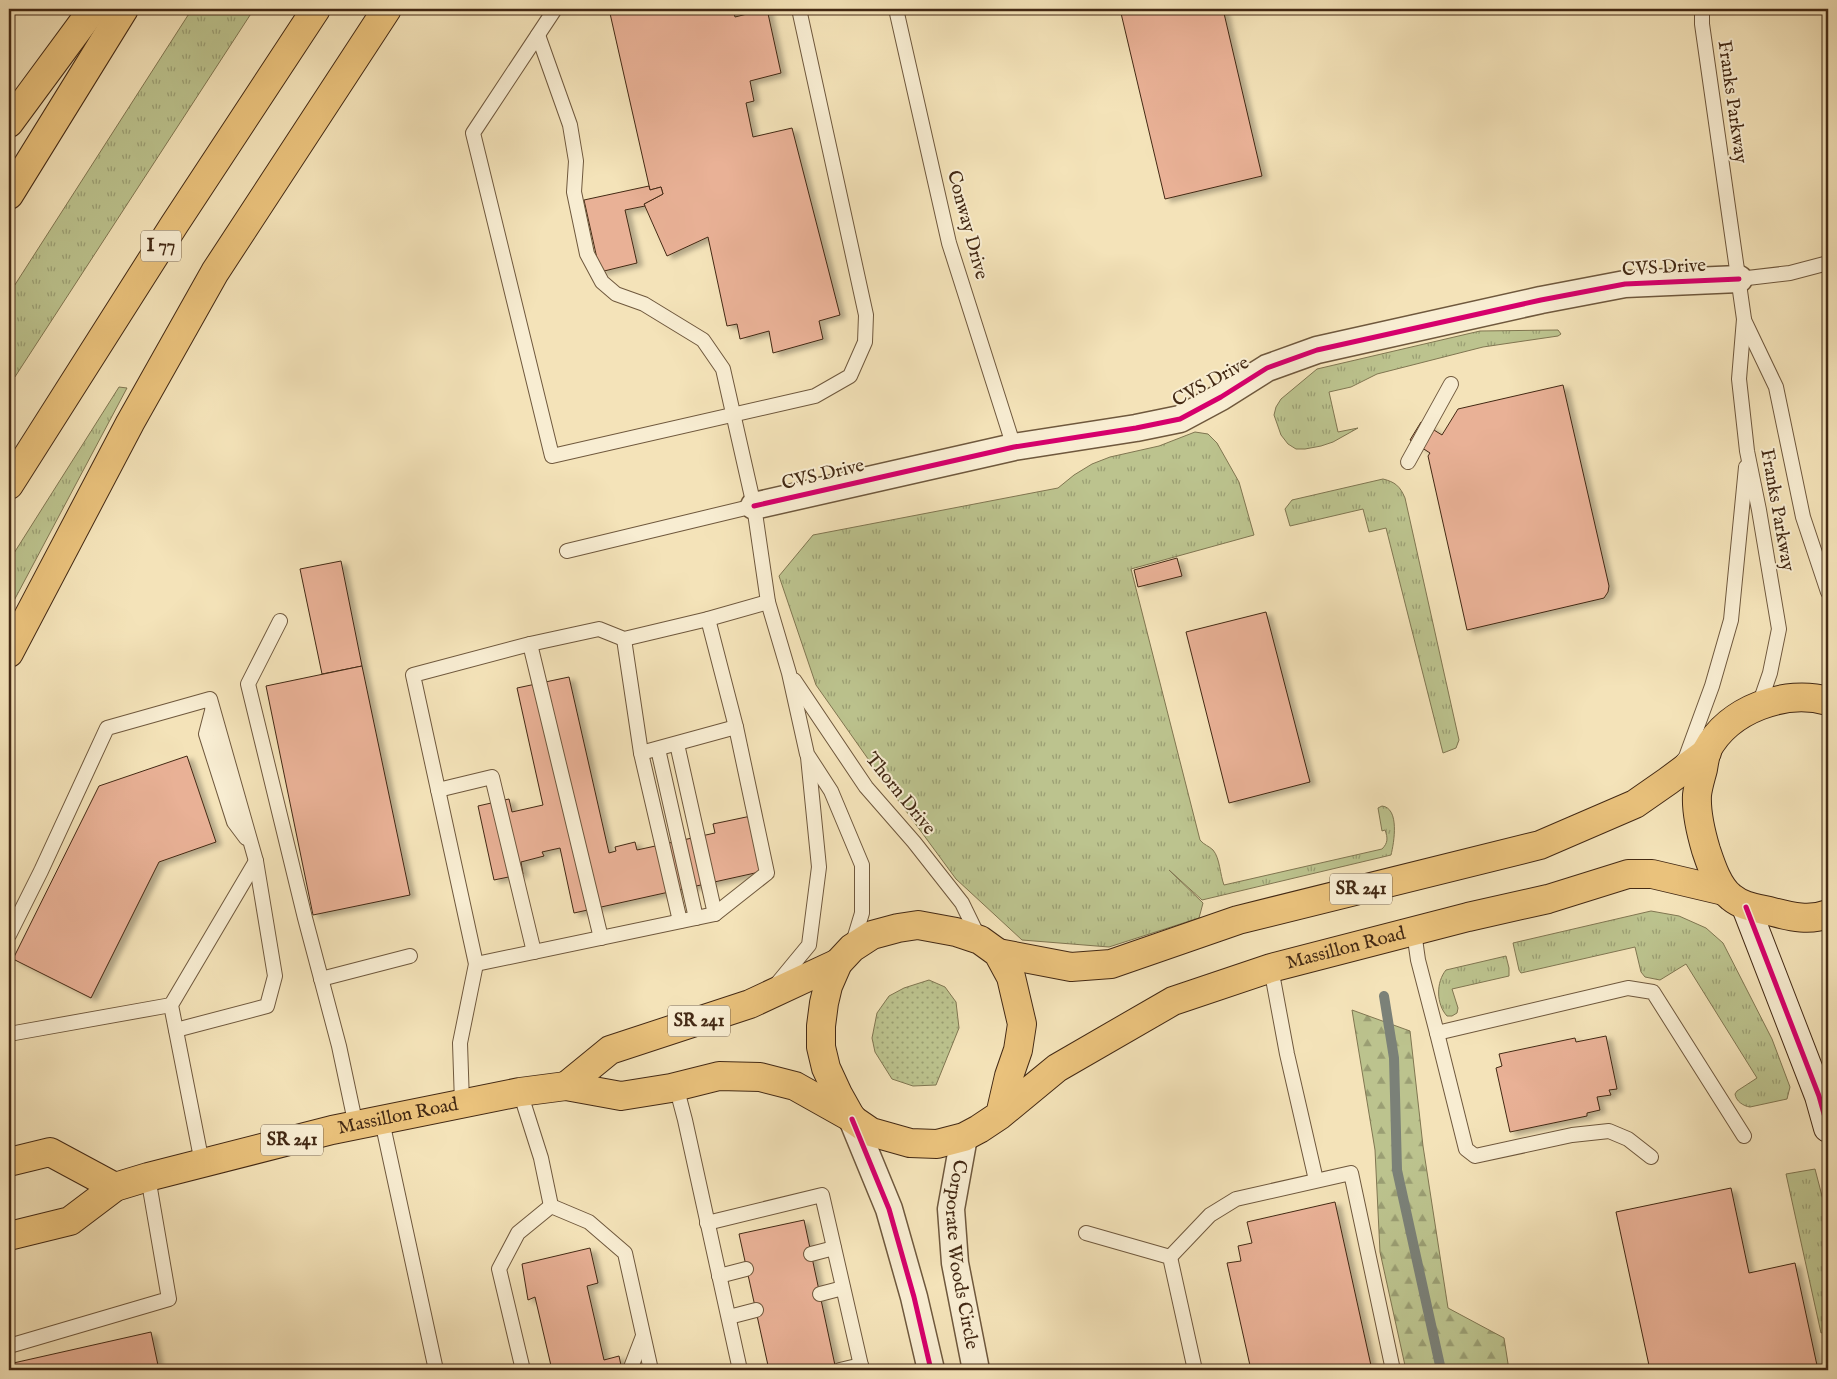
<svg xmlns="http://www.w3.org/2000/svg" width="1837" height="1379" viewBox="0 0 1837 1379" font-family="'IM FELL English',serif">
<defs>
<pattern id="grass-tufts" width="24" height="20" patternUnits="userSpaceOnUse" patternTransform="scale(1.25)"><rect width="24" height="20" fill="#bcc38e"/><path d="M3 7l-1-3M5 7V3M7 7l1-3M15 17l-1-3M17 17v-4M19 17l1-3" fill="none" stroke="#9a9e73"/></pattern>
<pattern id="forest-firs" width="22" height="20" patternUnits="userSpaceOnUse" patternTransform="scale(1.25)"><rect width="22" height="20" fill="#bcc38e"/><path d="M5 1l3.5 6h-7zM16 11l3.5 6h-7z" fill="#9a9e73"/></pattern>
<pattern id="park-dots" width="8" height="8" patternUnits="userSpaceOnUse" patternTransform="scale(1.25)"><rect width="8" height="8" fill="#bcc38e"/><path d="M2 2h.1M6 6h.1" fill="none" stroke="#9a9e73" stroke-width="1.8" stroke-linecap="round"/></pattern>
<filter id="shadow"><feDropShadow dx="5.5" dy="3" stdDeviation="2.5" flood-color="#0004"/></filter>
</defs>
<rect width="100%" height="100%" fill="#f4e3b9"/>
<filter id="stains"><feTurbulence type="fractalNoise" baseFrequency=".004" numOctaves="4"/><feColorMatrix values="0 0 0 0 .2 0 0 0 0 .09 0 0 0 0 .02 0 0 0 .5 -.17"/></filter>
<radialGradient id="worn" r=".72"><stop offset=".6" stop-color="#630" stop-opacity="0"/><stop offset="1" stop-color="#630" stop-opacity=".3"/></radialGradient>
<g fill="url(#grass-tufts)" stroke="#807651">
<path d="M192,9H254L9,386V294Z"/>
<path d="M1558,330L1561,334L1558,336L1483,347L1377,374L1351,387L1329,392L1338,432L1358,428L1333,442L1321,446L1305,449H1296L1288,444L1281,435L1274,415L1276,407L1281,399L1317,369L1480,331Z"/>
<path d="M119,387L127,388L9,610V561Z"/>
<path d="M1195,432L1208,434L1217,443L1239,482L1254,535L1131,569L1200,840C1204,845 1209,846 1213,850C1220,858 1220,875 1224,885L1382,849C1388,843 1388,838 1385,830L1382,831L1378,808L1382,806C1400,808 1394,843 1391,855L1202,900L1169,870L1203,903L1199,918L1109,947L1022,940L956,879L878,773L816,685L779,576L813,535L1058,488L1074,475L1092,464L1110,457L1159,446Z"/>
<path d="M1383,479C1395,482 1400,486 1405,498L1459,740L1456,748L1443,753L1386,528L1369,532L1363,509L1290,526L1285,509L1292,500Z"/>
<path d="M1651,911L1679,916L1706,928L1723,943L1772,1039L1790,1087L1787,1099L1750,1107C1743,1106 1736,1101 1735,1094L1737,1091L1757,1078L1686,964L1660,980L1645,977L1641,972L1635,947L1521,973L1519,970L1513,943Z"/>
<path d="M1506,956L1509,968V976L1452,989L1458,1008L1457,1013L1452,1016H1447C1436,1004 1436,982 1446,970Z"/>
<path d="M1815,1169L1828,1219V1331L1821,1333L1786,1174Z"/>
</g>
<path fill="url(#forest-firs)" stroke="#807651" d="M1352,1010L1410,1031L1423,1146L1448,1308L1504,1338L1509,1370H1406L1380,1252L1375,1150Z"/>
<path fill="url(#park-dots)" stroke="#807651" d="M929,980L945,987L956,1002L959,1028L936,1085L913,1086L892,1079L875,1052L872,1038L877,1013L889,996L904,988Z"/>
<g fill="none" stroke-linecap="round" stroke-linejoin="round">
<path stroke="#7b8178" stroke-width="10" d="M1384,996L1394,1058L1397,1170L1441,1370"/>
</g>
<g fill="#e9b196" stroke="#432914" filter="url(#shadow)">
<path d="M609,9H733L735,17L767,9L781,73L750,81L754,101L746,103L753,137L792,128L840,315L819,321L823,339L773,353L769,331L740,339L737,324L727,326L708,237L667,256L644,204L663,194L661,187L650,190Z"/>
<path d="M1120,9H1223L1262,176L1165,199Z"/>
<path d="M649,186L650,190L661,187L663,194L644,204L645,206L625,210L637,263L600,272L584,200Z"/>
<path d="M1563,385L1609,586L1608,592L1604,598L1600,599L1467,630L1428,456L1430,453L1410,440L1421,422L1442,435L1458,409Z"/>
<path d="M1177,558L1182,576L1138,587L1134,570Z"/>
<path d="M341,561L362,666L322,674L300,569Z"/>
<path d="M1266,612L1310,782L1229,803L1186,632Z"/>
<path d="M362,666L410,895L313,915L266,686Z"/>
<path d="M569,677L609,853L616,851L615,847L635,842L637,850L715,833L713,824L751,816L764,871L574,913L560,848L542,852L544,856L521,862L523,874L494,880L478,806L509,799L512,812L543,805L517,688Z"/>
<path d="M187,756L216,842L159,862L91,998L13,959L99,786Z"/>
<path d="M1606,1036L1617,1089L1609,1090L1611,1095L1597,1097L1600,1110L1587,1113V1116L1510,1132L1496,1068L1502,1066L1499,1054L1575,1038L1576,1042Z"/>
<path d="M1731,1188L1749,1273L1795,1263L1818,1370H1650L1616,1212Z"/>
<path d="M1335,1202L1372,1370H1251L1227,1263L1241,1261L1238,1246L1252,1243L1247,1222Z"/>
<path d="M804,1220L836,1370H769L739,1234Z"/>
<path d="M590,1248L598,1283L587,1286L604,1360L619,1356L622,1370H552L535,1297L528,1300L522,1264Z"/>
<path d="M151,1332L159,1370H9V1364Z"/>
</g>
<g fill="none" stroke-linecap="round" stroke-linejoin="round">
<defs>
<g id="lane">
<path d="M555,9L473,133L552,456L815,396L850,376L865,342L866,315L799,9"/>
<path d="M896,9L949,243L1014,447"/>
<path d="M1702,9V24L1744,319L1739,379L1747,451L1759,510L1779,629L1770,673L1759,705"/>
<path d="M538,35L570,125L576,161L574,192L587,254L602,282L616,294L644,304L703,340L723,369L754,506L768,602L789,673L807,754L831,791L862,865V913L852,946"/>
<path d="M1739,279L1790,273L1828,263"/>
<path d="M1744,320L1776,387L1803,517L1828,592"/>
<path d="M1408,462L1451,384"/>
<path d="M567,551L754,506"/>
<path d="M280,621L248,684L305,918L339,1046L356,1126"/>
<path d="M624,639L641,753"/>
<path d="M530,644L601,938"/>
<path d="M794,680L866,787L914,842L962,903L979,938"/>
<path d="M212,711L206,734L234,822L246,838"/>
<path d="M677,744L715,914"/>
<path d="M658,749L696,918"/>
<path d="M1681,763L1686,757L1712,686L1731,620L1746,467"/>
<path d="M438,790L492,777L534,952"/>
<path d="M680,921L641,753L736,727"/>
<path d="M1414,932L1418,960L1437,1033L1628,988L1653,992L1744,1136"/>
<path d="M9,935L41,871L107,728L210,699L256,861L275,976L267,1006L176,1030"/>
<path d="M476,964L715,914L767,873L736,727L708,619"/>
<path d="M1271,968L1287,1054L1316,1180"/>
<path d="M321,979L410,956"/>
<path d="M776,985L809,945L819,867L808,757"/>
<path d="M1437,1033L1466,1149L1475,1156L1572,1135L1609,1131L1628,1139L1651,1157"/>
<path d="M9,1034L171,1005"/>
<path d="M676,1086L685,1120L740,1370"/>
<path d="M520,1092L541,1158L551,1206"/>
<path d="M462,1103L460,1043L476,964L413,675L530,644L599,629L624,639L708,619L768,602"/>
<path d="M382,1121L436,1370"/>
<path d="M202,1163L171,1005L256,861"/>
<path d="M551,1206L589,1222L625,1253L651,1370"/>
<path d="M707,1223L822,1195L862,1370"/>
<path d="M1086,1233L1170,1257L1195,1370"/>
<path d="M811,1254L834,1248"/>
<path d="M1170,1257L1210,1215L1236,1199L1351,1173L1393,1370"/>
<path d="M719,1276L746,1269"/>
<path d="M820,1294L843,1288"/>
<path d="M729,1317L756,1310"/>
<path d="M9,1346L169,1299L148,1177"/>
<path d="M523,1370L499,1269L518,1233L551,1206"/>
<path d="M630,1370L643,1336"/>
<path d="M840,1370L861,1365"/>
</g>
<g id="street">
<path d="M754,506L1014,447L1136,428L1180,419L1221,397L1267,368L1317,350L1541,300L1625,284L1739,279"/>
<path d="M852,1119L889,1209L914,1297L931,1370"/>
<path id="s1" d="M964,1137L951,1209L955,1263L976,1370"/>
</g>
<path id="secondary" d="M1746,907L1819,1096L1828,1128"/>
<g id="primary">
<path d="M1828,701C1785,689 1729,709 1707,750C1705,756 1704,763 1703,769C1701,777 1698,786 1697,795C1696,813 1701,833 1706,850C1711,865 1718,887 1731,897C1743,907 1757,908 1773,912C1792,917 1810,921 1828,914"/>
<path d="M998,953L1071,967L1111,964L1238,920L1540,845L1635,804L1668,781L1707,752"/>
<path d="M566,1086L610,1050L750,1004L838,963"/>
<path id="s2" d="M1000,1115L1009,1076L1018,1050L1022,1024L1011,977L998,953L980,940L956,932L918,925L898,928L872,935L852,948L838,963L828,986L824,1003L821,1026V1047L826,1068L838,1094L852,1119L871,1132L910,1143L937,1144L964,1137L979,1129L1000,1115L1057,1068L1173,1001L1271,968L1468,917L1548,899L1628,874H1652L1724,891"/>
<path d="M9,1162L50,1152L115,1187"/>
<path id="s3" d="M9,1236L70,1221L115,1187L148,1177L332,1130L520,1092L566,1086L621,1096L671,1088L719,1076L760,1077L795,1086L852,1118"/>
</g>
<g id="highway">
<path d="M9,123L93,9"/>
<path d="M9,195L124,9"/>
<path d="M9,485L174,225L316,9"/>
<path d="M9,653L130,423L215,272L387,9"/>
</g>
</defs>
<use href="#lane" stroke="#6f583d" stroke-width="16"/>
<use href="#street" stroke="#6f583d" stroke-width="29"/>
<use href="#secondary" stroke="#432914" stroke-width="30"/>
<use href="#primary" stroke="#432914" stroke-width="30"/>
<use href="#highway" stroke="#432914" stroke-width="30"/>
<use href="#lane" stroke="#f8edd2" stroke-width="14"/>
<use href="#street" stroke="#f8edd2" stroke-width="26"/>
<use href="#secondary" stroke="#f8edd2" stroke-width="28"/>
<use href="#primary" stroke="#eac27c" stroke-width="28"/>
<use href="#highway" stroke="#eac27c" stroke-width="28"/>
<defs>
<g id="cycleway">
<path d="M754,506L1014,447L1136,428L1180,419L1221,397L1267,368L1317,350L1541,300L1625,284L1739,279"/>
<path d="M1746,907L1819,1096L1828,1128"/>
<path d="M852,1119L889,1209L914,1297L931,1370"/>
</g>
</defs>
<use href="#cycleway" stroke="#f8edd2" stroke-width="8"/>
<use href="#cycleway" stroke="#d6006c" stroke-width="5"/>
</g>
<g text-anchor="middle" dominant-baseline="central" stroke-width="4" stroke-linejoin="round" paint-order="stroke">
<g fill="#f8edd2" stroke="#79644d" stroke-width="1">
<rect x="141" y="230.5" width="40" height="31" rx="4"/>
<rect x="1330" y="873.5" width="62" height="31" rx="4"/>
<rect x="668" y="1005.5" width="62" height="31" rx="4"/>
<rect x="261" y="1124.5" width="62" height="31" rx="4"/>
</g>
<g font-size="18" font-weight="bold" fill="#432914">
<text x="161" y="246">I 77</text>
<text x="1361" y="889">SR 241</text>
<text x="699" y="1021">SR 241</text>
<text x="292" y="1140">SR 241</text>
</g>
<g font-size="19" fill="#432914" stroke="#f8edd2">
<text transform="translate(1732 102) rotate(82)">Franks Parkway</text>
<text transform="translate(967 225) rotate(75)">Conway Drive</text>
<text transform="translate(1664 268) rotate(-3)">CVS Drive</text>
<text transform="translate(1211 382) rotate(-29)">CVS Drive</text>
<text transform="translate(823 475) rotate(-13)">CVS Drive</text>
<text transform="translate(1777 510) rotate(80)">Franks Parkway</text>
<text transform="translate(900 794) rotate(51)">Thorn Drive</text>
<text stroke="none"><textPath href="#s2" startOffset="1062">Massillon Road</textPath></text>
<text stroke="none"><textPath href="#s3" startOffset="411">Massillon Road</textPath></text>
<text stroke="none"><textPath href="#s1" startOffset="119">Corporate Woods Circle</textPath></text>
</g>
</g>
<rect width="1837" height="1379" fill="none" stroke="#f4e3b9" stroke-width="30"/>
<rect x="10" y="10" width="1817" height="1359" fill="none" stroke="#432914" stroke-width="2.5"/>
<rect x="15" y="15" width="1807" height="1349" fill="none" stroke="#432914"/>
<rect width="100%" height="100%" filter="url(#stains)"/>
<rect width="100%" height="100%" fill="url(#worn)"/>
</svg>
